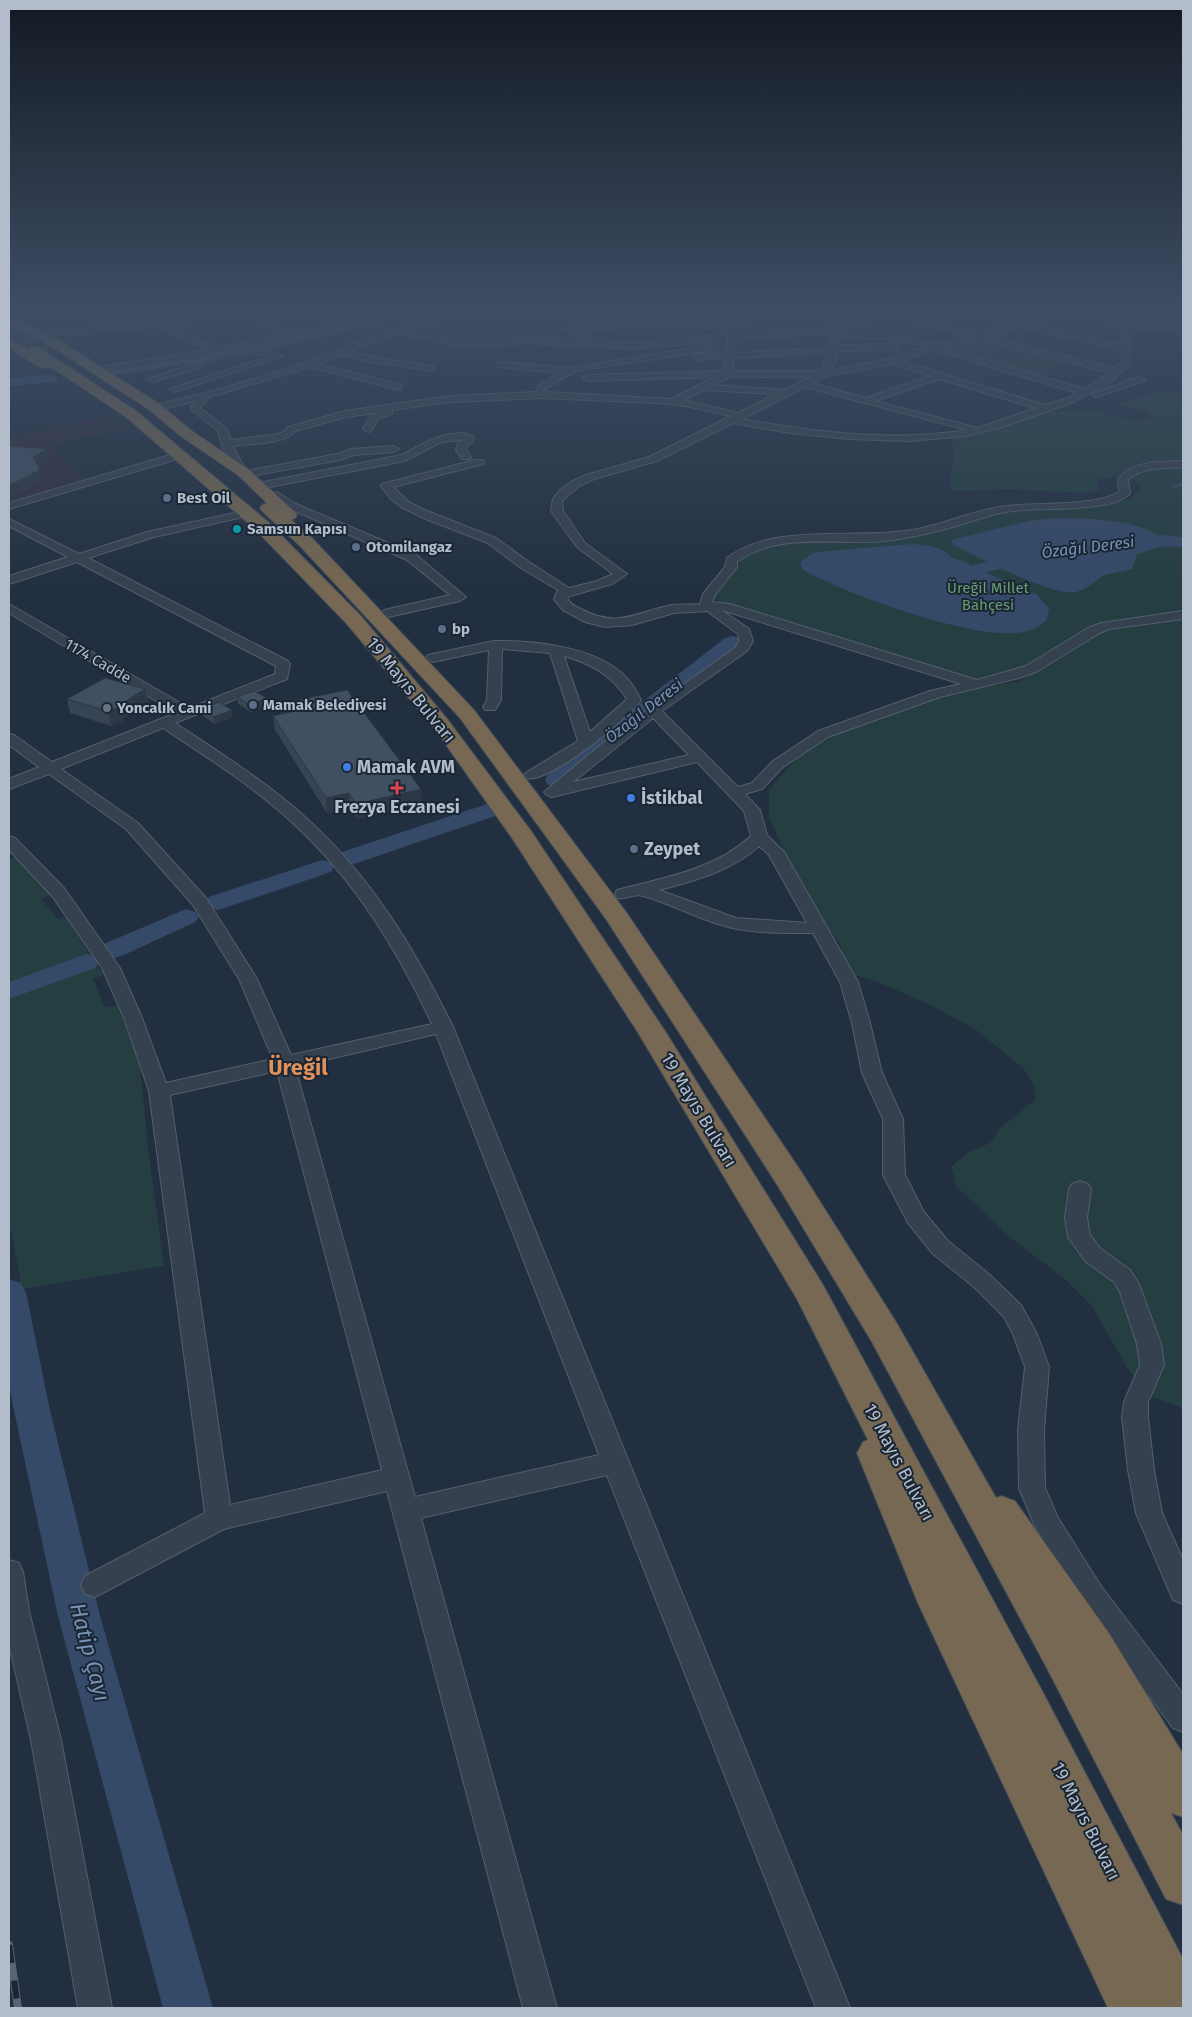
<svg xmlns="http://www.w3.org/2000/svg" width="1192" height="2017" viewBox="0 0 1192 2017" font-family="'Fira Sans',sans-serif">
<rect width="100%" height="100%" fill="#222f40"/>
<path fill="#312f40" d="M108,416L130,429L50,444L84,477L83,479L9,502V436Z"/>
<g fill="#243e41">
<path d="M984,339L1071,364L1034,374L946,348Z"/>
<path d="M1167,391H1183V1410L1178,1406L1152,1397L1127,1368L1092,1306L1066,1280L1006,1234L956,1186L951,1167L967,1153L990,1143L999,1129L1035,1100L1034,1086L1024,1069L975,1029L928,1004L875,981L848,973L839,941L822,925L794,873L769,818V790L789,766L809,749L834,735L877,720L918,702L955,692L1020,681L1035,672L1053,650L1034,661L1031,665L980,681L764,617L714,600L716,592L728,580L743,557L755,549L792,542L858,541L898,537L1003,511L1121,502L1131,498L1142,489L1134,479L1118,476L1097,480L1098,491L1083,493L1010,489L951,491C949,473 957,454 951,438C984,435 1012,420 1044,413C1055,410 1070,411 1082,410C1106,409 1128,427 1153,418L1148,412L1119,405L1146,395Z"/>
<path d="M16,857L50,895L41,898L57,919L65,917L104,975L93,979L105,1008L118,1004L140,1066L149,1155L164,1266L22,1289L9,1221V859Z"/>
</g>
<g fill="#344a68">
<path d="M1057,518C1080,518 1155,519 1164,544L1159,547L1137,554L1132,569C1123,572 1114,572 1105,575C1094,580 1089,589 1076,592C1051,597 979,557 954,545L951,540L1029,521Z"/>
<path d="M913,544L931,546L945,551L952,558L964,561L977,569L1036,594L1049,608L1047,620C1041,625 1035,629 1027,631C984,645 842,593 802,569L800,562L813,553L827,551Z"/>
</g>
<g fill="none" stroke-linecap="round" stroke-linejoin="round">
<path stroke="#344a68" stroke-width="2.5" d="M1175,487L1183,484"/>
<g fill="#344a68" fill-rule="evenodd">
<path d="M400,311H418L416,314L347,332L212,361L115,375L108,371L115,367L212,353L346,325Z"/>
<path d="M51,375L56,376L58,379L56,382L9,386V378Z"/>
<path d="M1162,535L1183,537V547L1119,545L1117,541L1119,537Z"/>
<path d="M1031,550L1037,551L1040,555L1037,559L942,584L936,583L933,579L936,575Z"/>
<path d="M732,636L739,638L742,642L739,646L564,785L556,787L548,785L545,780L548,775L725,638Z"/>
<path d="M487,804L495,806L499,811L495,816L357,863L348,865L339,863L336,858L339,853Z"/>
<path d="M322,860L331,862L334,867L331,872L218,910L209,907L205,902L209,897Z"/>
<path d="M186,909L195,912L199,917L195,922L122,956L113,958L104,956L100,950L104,944Z"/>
<path d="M86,954L95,956L99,962L95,968L9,999V982Z"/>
<path d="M9,1279L21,1283L26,1292L49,1406L100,1616L213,2008H163L58,1616L13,1406L9,1384Z"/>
</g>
<path stroke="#384455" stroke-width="13" stroke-dasharray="13 7" stroke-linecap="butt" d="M10,327L48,348"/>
<defs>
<g id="minor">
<path d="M131,311C142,311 151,321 163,321C194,320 225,311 257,311L256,313L249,314L295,332L342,322L314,313L313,311C328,311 339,320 352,320C366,321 383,309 402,311L351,325L189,360L98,373L94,370L95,368L208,350L158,327L9,338V333L149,322L131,314ZM238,316L285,334L217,348L169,325Z"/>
<path d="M467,311H479L407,330L462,341L528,337L584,339L560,330L567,325L610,326L626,322L669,320L655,314V311H662L679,318L702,322L706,320L818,311H826L830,318L891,317L875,311H887L980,334L1011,324L961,313L960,311H973L1020,321L1054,311H1074L1117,320L1118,311H1126L1125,320L1127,322L1183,327V332L1129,327L1130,364L1110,382L1074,402L999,428L965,436L909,441L849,439L790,433L733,423L657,461L594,479L579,486L562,501L563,511L585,543L627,574L612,584L567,597C569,603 574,606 581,609C619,629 635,612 672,605C681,604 691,605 700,604L703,594L725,567L727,558C774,522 854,540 912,530C944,525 975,509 1007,506C1039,502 1093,507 1119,492L1118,479C1133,460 1161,462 1183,461V467C1165,469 1143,466 1128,480L1130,493C1119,506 1093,506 1076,508C1051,510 1025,508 1000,513C987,516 973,521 960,525C935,532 911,538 885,541C837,546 778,531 737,562V567L715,595L712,602L730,604L977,680L1026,666L1088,628L1101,623L1183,611V619L1109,629L1098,634L1036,672L1019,678L940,697L828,737L783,767L762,789L745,794L760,810L767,835L784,852L858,982L870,1023L882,1073L903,1119L905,1175L924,1212L948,1241L990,1275L1021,1305L1037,1334L1049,1367L1044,1430L1045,1488L1058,1518L1101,1586L1183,1694V1732L1173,1728L1081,1604L1034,1524L1019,1488L1018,1430L1025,1367L1013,1334L1004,1317L974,1287L932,1253L908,1223L883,1175V1119L862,1073L852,1023L840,982L813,933C781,933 748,934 718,924C692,916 669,903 643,896C634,893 626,900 617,898L615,894L617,890C663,878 714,870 751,836L744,811L697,762L552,797L547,795L544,792L615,733L735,648L739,641L738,634L707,611L674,613L632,625L605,627L585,622L563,610L554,599L558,590L521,568L488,543L428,520L401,507L390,498L381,486L382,484L475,460H483L484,462L483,464L393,487L409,502L422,509L496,538L529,562L569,588L597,581L613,574L577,547L551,511L553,499L559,491L571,482L586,475L649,457L731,416L686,406L657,403L542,398L450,402L392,410V414L378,419L371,431L368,432L363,429L371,415L380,412L346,417L295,431C288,444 247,444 233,446L246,471L337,454L352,449L394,446L399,449L394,452L354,455L340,460L246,477L236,470L223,448L218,431L192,410L191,406L195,401L156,411L151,408L153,406L228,387L307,362L394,328ZM1063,313L1121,326V344L1030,324ZM821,317L826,328L734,335L724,328L712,324ZM896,318L969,337L938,344L885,334L836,331L832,323L893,321H896ZM678,323L712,329L728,338L726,353L698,354L694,357L698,360L725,358L723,371L588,375L583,378L588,381L715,377L672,399L546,392V389L558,380L576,371L713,350L716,349L720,341L711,336L632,343L585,339L589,337L588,335L571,330H610L626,326H664ZM1021,327L1121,350L1122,363L1115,368L990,337ZM398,333L462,347L528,343L632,349L711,342L710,345L569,368L501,362L498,363V367L559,373L538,386L537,392L450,396L345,411L288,427L285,431L278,434L231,440L226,428L201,409V406L209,397L310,367L399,390L402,389V385L319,364L344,354L365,361L434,371V367C407,360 377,361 351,351ZM828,333L830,348L734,353L736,340ZM837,336L885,339L927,346L890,359L831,370L839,351L898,350L902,347L898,344L838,345ZM980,339L1110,373L1084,389L944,347ZM934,350L1077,393L1068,398L1045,405L901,361ZM829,353L820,371H732L734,358ZM892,364L930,376L865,398L812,383L826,376ZM729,377H810L784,390L713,385ZM939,379L1035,408L978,428L875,401ZM805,387L967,430C893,442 816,432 742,419ZM704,390L775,394L738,413L684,400ZM723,611H725L961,684L930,691L818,731L773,761L752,783L738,787L662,711L747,651L753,641L749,629ZM653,718L689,755L573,782ZM759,846L769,855L807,923L736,918L659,890C694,881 732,871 759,846Z"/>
<path d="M250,347L284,356L177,391L174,392L169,389L269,356L250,353L244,355L240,352Z"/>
<path d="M199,362L203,365L202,367L153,382L148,379Z"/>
<path d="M1141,376L1146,379L1144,381L1096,397L1091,394Z"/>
<path d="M464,433L474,437L473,442L467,446L466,450L471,457L470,459H462L456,450L458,443L464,439L439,443L405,461L259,489L254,486L259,483L402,455C423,444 438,433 464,433Z"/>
<path d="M180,452L185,455L184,457L9,509V503Z"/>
<path d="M277,492L296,504L415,554L466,597L460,601L388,617L384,616L382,613L384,610L450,595L407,560L288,508L272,495Z"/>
<path d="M248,510L252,511L254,513L252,515L154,537L88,558L288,661L290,664L287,679L175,723C220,753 265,781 305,817C370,875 415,949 453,1027L850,2008H816L607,1475L421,1518L557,2008H523L387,1491L224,1529L95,1597L85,1594L81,1585L85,1576L205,1513L149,1091L124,1018L102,968L52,896L9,850V836L15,838L64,888L120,968L142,1018L166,1083L273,1059L239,979L193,905L126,829L49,774L9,789V779L39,767L9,745V734L14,735L52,762L176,713L9,613V604L189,708L275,674L276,666L77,562L9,584V576L68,557L9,526V519L79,554L147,532ZM163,728C208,758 255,787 295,825C355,881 397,949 432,1024L291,1055L257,979L206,898L138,823L61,769ZM436,1034L599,1455L415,1497L295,1067ZM277,1071L382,1470L230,1505L170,1095Z"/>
<path d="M494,641C535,640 604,647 631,683C635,688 638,694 641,700C628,719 548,784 527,778L524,775L527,772L578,741L550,653L502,649L501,700L495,710H485L483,707L487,700L489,650L433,662L426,658L428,655ZM564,656C590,663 613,676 627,699L590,732Z"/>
<path d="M1080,1181L1088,1184L1091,1189L1087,1218L1090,1235L1101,1249L1130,1270L1139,1284L1161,1344L1164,1365L1148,1402V1417L1154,1470L1162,1513L1183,1560V1604L1173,1600L1136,1513L1128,1470L1122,1417L1124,1402L1140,1365L1137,1344L1120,1292L1114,1282L1085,1261L1068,1237L1065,1218L1069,1189L1072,1184Z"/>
<path d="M9,1560L19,1563L23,1572L29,1611L61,1740L112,2008H78L31,1740L9,1644Z"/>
</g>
<g id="highway">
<path d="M9,314L65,344L158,403L192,431L248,469L295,512L297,515L295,518L291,520L312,538L474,710L626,912L800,1170L896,1322L996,1498L1001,1496L1015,1501L1109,1633L1183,1754V1817L1171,1813L1183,1835V1905L1166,1899L1049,1672L872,1342L778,1186L606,919L460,718L300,546L262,511L260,508L262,505L267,503L238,475L182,437L148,409L57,350L9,323Z"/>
<path d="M9,339L28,349L34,346L38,347L136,411L267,521L361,616L448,720L531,831L665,1031L823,1285L1040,1687L1183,1959V2008H1108L918,1603L857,1453L863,1442L868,1440L797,1299L637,1031L512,838L434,728L347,624L255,529L126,417L51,367L41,368L9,348Z"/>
</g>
</defs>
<use href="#minor" stroke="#545f6d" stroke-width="2"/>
<use href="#highway" stroke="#414c5a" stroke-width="2"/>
<use href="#minor" fill="#36414f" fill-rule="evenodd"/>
<use href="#highway" fill="#766852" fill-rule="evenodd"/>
<defs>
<path id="rail" d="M9,1945L18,2008"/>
</defs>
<use href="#rail" stroke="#586577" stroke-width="8"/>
<use href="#rail" stroke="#1b2634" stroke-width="6" stroke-dasharray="18" stroke-linecap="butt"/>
</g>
<g fill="#374454">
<path d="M145,689L148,703L124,718V722L111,726L70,713L67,699Z"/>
<path d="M237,697L267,698L268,705L251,712L238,704Z"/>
<path d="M288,702L422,804L357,819L350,808L327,813L275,730L273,716L290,712Z"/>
<path d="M202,709L233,717L215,724L203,716Z"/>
</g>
<g fill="#2d3745">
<path d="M46,449L48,461L36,468L33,457Z"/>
<path d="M40,470L43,481L17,495L9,497V484Z"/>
<path d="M145,689L148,703L124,718V722L111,726L108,711Z"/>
<path d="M267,698L268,705L251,712L250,705Z"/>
<path d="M232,710L233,717L215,724L214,717Z"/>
<path d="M421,789L422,804L357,819L356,804Z"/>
<path d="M349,793L350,808L327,813L326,798Z"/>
</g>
<g fill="#404f62" stroke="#2d3745">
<path d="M9,446L46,449L33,457L40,470L14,483L9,484Z"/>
<path d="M105,678L145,689L121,704V707L108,711L67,699Z"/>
<path d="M347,690L421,789L356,804L349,793L326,798L273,716L295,711L288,702Z"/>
<path d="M254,691L267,698L250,705L237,697Z"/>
<path d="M219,702L232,710L214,717L202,709Z"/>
</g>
<linearGradient id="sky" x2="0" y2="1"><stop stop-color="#131a23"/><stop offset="0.52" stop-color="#3e4d64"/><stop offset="1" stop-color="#3e4d64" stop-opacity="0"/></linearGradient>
<rect width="1192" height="593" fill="url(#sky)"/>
<g fill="#5c6f8a" stroke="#1b2634" stroke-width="2">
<circle cx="167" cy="498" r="5"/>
<circle cx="356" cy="547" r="5"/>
<circle cx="442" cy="629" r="5"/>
<circle cx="253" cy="705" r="5"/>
<circle cx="634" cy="849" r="5"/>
</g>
<circle fill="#0f9aa8" stroke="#1b2634" stroke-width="2" cx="237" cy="529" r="5"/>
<circle fill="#6b7280" stroke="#1b2634" stroke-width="2" cx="107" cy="708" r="5"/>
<g fill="#3f7fe0" stroke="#1b2634" stroke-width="2">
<circle cx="347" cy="767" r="5"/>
<circle cx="631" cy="798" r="5"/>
</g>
<path fill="#e0444e" stroke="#1b2634" stroke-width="2" d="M394.5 780.5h5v5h5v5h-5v5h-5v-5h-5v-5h5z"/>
<g text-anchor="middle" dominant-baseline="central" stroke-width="4" stroke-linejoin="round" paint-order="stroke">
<g font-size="15" font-weight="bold" fill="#b2bcca" stroke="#1b2634" text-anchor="start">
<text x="177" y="498">Best Oil</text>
<text x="247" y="529">Samsun Kapısı</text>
<text x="366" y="547">Otomilangaz</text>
<text x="452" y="629">bp</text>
<text x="263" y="705">Mamak Belediyesi</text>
<text x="117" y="708">Yoncalık Cami</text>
</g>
<g font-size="15" fill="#679d73" stroke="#1b2634">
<text x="988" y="588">Üreğil Millet<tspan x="988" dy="17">Bahçesi</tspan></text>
</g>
<g font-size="15" fill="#b2bcca" stroke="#1b2634">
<text transform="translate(98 661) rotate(30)">1174 Cadde</text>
</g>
<g font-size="16" font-style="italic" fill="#7792b4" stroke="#1b2634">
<text transform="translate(1088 547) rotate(-7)">Özağıl Deresi</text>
<text transform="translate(644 711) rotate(-38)">Özağıl Deresi</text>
</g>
<g font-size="18" fill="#b2bcca" stroke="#1b2634">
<text transform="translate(411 690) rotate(51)">19 Mayıs Bulvarı</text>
<text transform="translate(699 1110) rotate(59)">19 Mayıs Bulvarı</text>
<text transform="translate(899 1462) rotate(62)">19 Mayıs Bulvarı</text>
<text transform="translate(1086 1821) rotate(63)">19 Mayıs Bulvarı</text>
</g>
<g font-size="18" font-weight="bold" fill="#b2bcca" stroke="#1b2634" text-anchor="start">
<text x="357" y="767">Mamak AVM</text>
<text x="641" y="798">İstikbal</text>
<text x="397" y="807" text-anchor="middle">Frezya Eczanesi</text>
<text x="644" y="849">Zeypet</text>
</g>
<g font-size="22" font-weight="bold" fill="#de915a" stroke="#1b2634">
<text x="298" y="1067">Üreğil</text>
</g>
<g font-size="22" font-style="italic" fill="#7792b4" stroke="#1b2634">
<text transform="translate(90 1652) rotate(75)">Hatip Çayı</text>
</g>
</g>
<rect width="1192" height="2017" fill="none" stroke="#b2bcca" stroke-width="20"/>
</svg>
